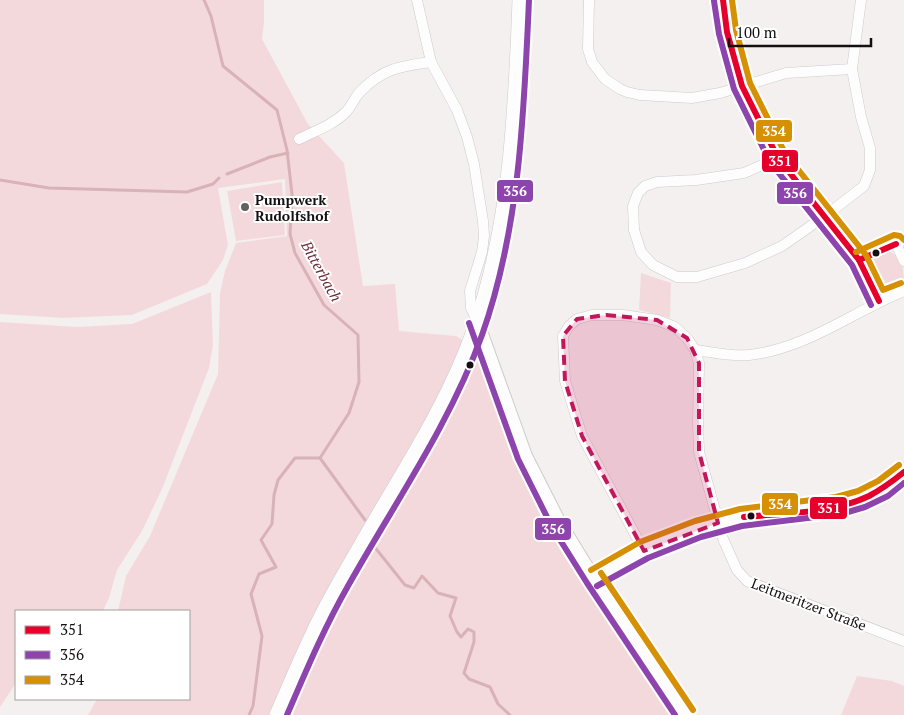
<svg xmlns="http://www.w3.org/2000/svg" width="904" height="715" viewBox="0 0 904 715" font-family="'PT Serif',serif">
<rect width="100%" height="100%" fill="#f5f0f0"/>
<g fill="#f4d9dc">
<path d="M0,0H264V23L262,39L308,124L344,163L363,286L395,284L399,331L456,336L486,355L523,466L550,517L583,575L676,715H88L97,699H189V611H118L126,576L150,536L218,374L220,293L225,271L236,243L287,236L285,179L218,188L228,245L223,260L207,284L132,315L63,318L0,314Z"/>
<path d="M282,182L285,235L236,241L227,191Z"/>
<path d="M889,252C904,256 904,273 904,286C899,289 891,294 885,293C877,293 867,271 869,263C871,257 883,253 889,252Z"/>
<path d="M641,273L671,283L670,318L639,310Z"/>
<path d="M211,292L213,345L209,368L162,489L142,531L117,570L109,598L103,611H16V683L0,707V322L77,327L132,324Z"/>
<path d="M857,676L892,681L904,686V715H841Z"/>
</g>
<g fill="none" stroke-linecap="round" stroke-linejoin="round">
<g stroke="#d8b2b7" stroke-width="3">
<path d="M204,0L211,16L223,66L277,110L287,150L292,194L290,234L295,253L324,305L358,335L359,382L349,413L320,458"/>
<path d="M227,174L270,157L288,153"/>
<path d="M0,180L49,188L187,192L213,184L219,178"/>
<path d="M320,458L365,520"/>
<path d="M373,545L405,585L414,588L422,576L438,593L456,598L450,616L457,632L461,637L468,629L474,632V642L464,673L469,679L490,687L498,704L510,715"/>
<path d="M249,715L253,706L262,636L251,594L259,574L276,567L261,540L272,524L274,495L278,480L295,458H320"/>
</g>
<defs>
<g id="minor">
<path d="M417,0L431,62L457,110L467,137L474,164L483,221L484,236L482,252L470,291L471,308L477,320"/>
<path d="M589,0L588,49L592,62L605,79L620,89L627,92L640,95L692,98L720,93L786,73L852,69"/>
<path d="M723,0L727,32L742,86L778,158L859,260L879,301"/>
<path d="M299,139C315,131 333,125 346,112C351,107 354,99 359,93C381,69 400,66 431,62"/>
<path d="M778,158L744,173L696,180L657,182L645,186L638,193L633,206L634,230L641,252L653,265L677,277H697L745,263L782,246L825,216L864,186L870,170V148L861,117L852,69L861,0"/>
<path d="M896,244L904,261"/>
<path d="M859,260L904,240"/>
<path d="M695,350C712,352 731,357 749,355C806,349 852,312 904,291"/>
<path d="M644,551L582,436L565,381L563,336L569,326L577,319L592,315H623L657,320L675,327L687,338L695,350L699,363L698,423L699,452L723,539L737,570L747,581L904,641"/>
<path d="M594,578C612,571 627,559 644,550C667,539 692,531 716,523C782,504 850,524 904,472"/>
</g>
<path id="tertiary" d="M477,320L526,456L560,523L594,578L686,715"/>
<path id="secondary" d="M277,715C289,688 300,661 313,634C326,605 343,577 359,549C399,478 447,408 474,331C511,225 516,111 520,0"/>
</defs>
<use href="#minor" stroke="#cecaca" stroke-width="11"/>
<use href="#tertiary" stroke="#cecaca" stroke-width="14"/>
<use href="#secondary" stroke="#cecaca" stroke-width="16"/>
<use href="#minor" stroke="#fefdfd" stroke-width="10"/>
<use href="#tertiary" stroke="#fefdfd" stroke-width="12"/>
<use href="#secondary" stroke="#fefdfd" stroke-width="15"/>
<defs>
<g id="bus-1">
<path d="M723,0L727,32L742,86L778,158L859,260L879,301"/>
<path d="M859,260L896,244"/>
<path d="M744,517C785,513 831,514 869,496C882,489 893,481 904,472"/>
</g>
<g id="bus-2">
<path d="M714,1L719,34L734,89L770,162L852,265L871,305"/>
<path d="M469,323L518,459L552,527L587,583L675,715"/>
<path d="M597,586L648,558L701,537L742,526L841,514L865,507L888,496L904,483"/>
<path d="M287,715C306,671 324,628 348,586C394,504 450,424 482,335C520,228 524,112 529,0"/>
</g>
<g id="bus-3">
<path d="M732,0L736,30L750,83L785,153L866,255L883,290L901,283"/>
<path d="M856,252L894,235L900,236L904,240"/>
<path d="M591,570L640,542L695,521L740,509L836,497L858,491L878,481L899,465"/>
<path d="M601,573L693,710"/>
</g>
</defs>
<use href="#bus-1" stroke="#fff" stroke-width="10"/>
<use href="#bus-2" stroke="#fff" stroke-width="10"/>
<use href="#bus-3" stroke="#fff" stroke-width="10"/>
<use href="#bus-1" stroke="#e4002b" stroke-width="6"/>
<use href="#bus-2" stroke="#8e44ad" stroke-width="6"/>
<use href="#bus-3" stroke="#d59003" stroke-width="6"/>
</g>
<path fill="#c2185b" fill-opacity="0.2" stroke="#c2185b" stroke-width="4" stroke-dasharray="10 6" stroke-linejoin="round" d="M606,315L657,320L687,338L699,363V452L718,523L644,551L582,436L565,381L563,336L577,319Z"/>
<circle fill="#635e5f" stroke="#fff" stroke-width="2" cx="245" cy="207" r="5"/>
<g fill="#141011" stroke="#fff" stroke-width="2">
<circle cx="876" cy="253" r="4.5"/>
<circle cx="470" cy="365" r="4.5"/>
<circle cx="751" cy="516" r="4.5"/>
</g>
<g text-anchor="middle" dominant-baseline="central" stroke-width="4" stroke-linejoin="round" paint-order="stroke">
<g font-size="14" font-weight="bold" fill="#141011" stroke="#fff" text-anchor="start">
<text x="255" y="199">Pumpwerk<tspan x="255" dy="16">Rudolfshof</tspan></text>
</g>
<g font-size="14" fill="#141011" stroke="#fff">
<text transform="translate(809 604) rotate(21)">Leitmeritzer Straße</text>
</g>
<g font-size="15" font-style="italic" fill="#6c2b38" stroke="#fff">
<text transform="translate(322 271) rotate(61)">Bitterbach</text>
</g>
</g>
<g stroke="#fff" stroke-width="2">
<rect x="755" y="119" width="38" height="24" rx="5" fill="#d59003"/>
<rect x="761" y="149" width="38" height="24" rx="5" fill="#e4002b"/>
<rect x="496" y="179" width="38" height="24" rx="5" fill="#8e44ad"/>
<rect x="776" y="181" width="38" height="24" rx="5" fill="#8e44ad"/>
<rect x="761" y="492" width="38" height="24" rx="5" fill="#d59003"/>
<rect x="809" y="496" width="39" height="24" rx="5" fill="#e4002b"/>
<rect x="534" y="517" width="38" height="24" rx="5" fill="#8e44ad"/>
</g>
<g font-size="14" text-anchor="middle" font-weight="bold" fill="#fff">
<text x="774" y="136">354</text>
<text x="780" y="166">351</text>
<text x="515" y="196">356</text>
<text x="795" y="198">356</text>
<text x="780" y="509">354</text>
<text x="829" y="513">351</text>
<text x="553" y="534">356</text>
</g>
<rect x="15" y="610" width="175" height="90" fill="#ffffff" stroke="#a19fa0"/>
<rect x="25" y="626" width="25" height="8" fill="#e4002b" stroke="#a19fa0"/>
<text x="60" y="635" font-size="15" fill="#141011">351</text>
<rect x="25" y="651" width="25" height="8" fill="#8e44ad" stroke="#a19fa0"/>
<text x="60" y="660" font-size="15" fill="#141011">356</text>
<rect x="25" y="676" width="25" height="8" fill="#d59003" stroke="#a19fa0"/>
<text x="60" y="685" font-size="15" fill="#141011">354</text>
<path d="M729 38v8h142v-8" fill="none" stroke="#141011" stroke-width="2.5"/>
<text x="736" y="38" font-size="15" fill="#141011" stroke="#ffffff" stroke-width="4" paint-order="stroke">100 m</text>
</svg>
